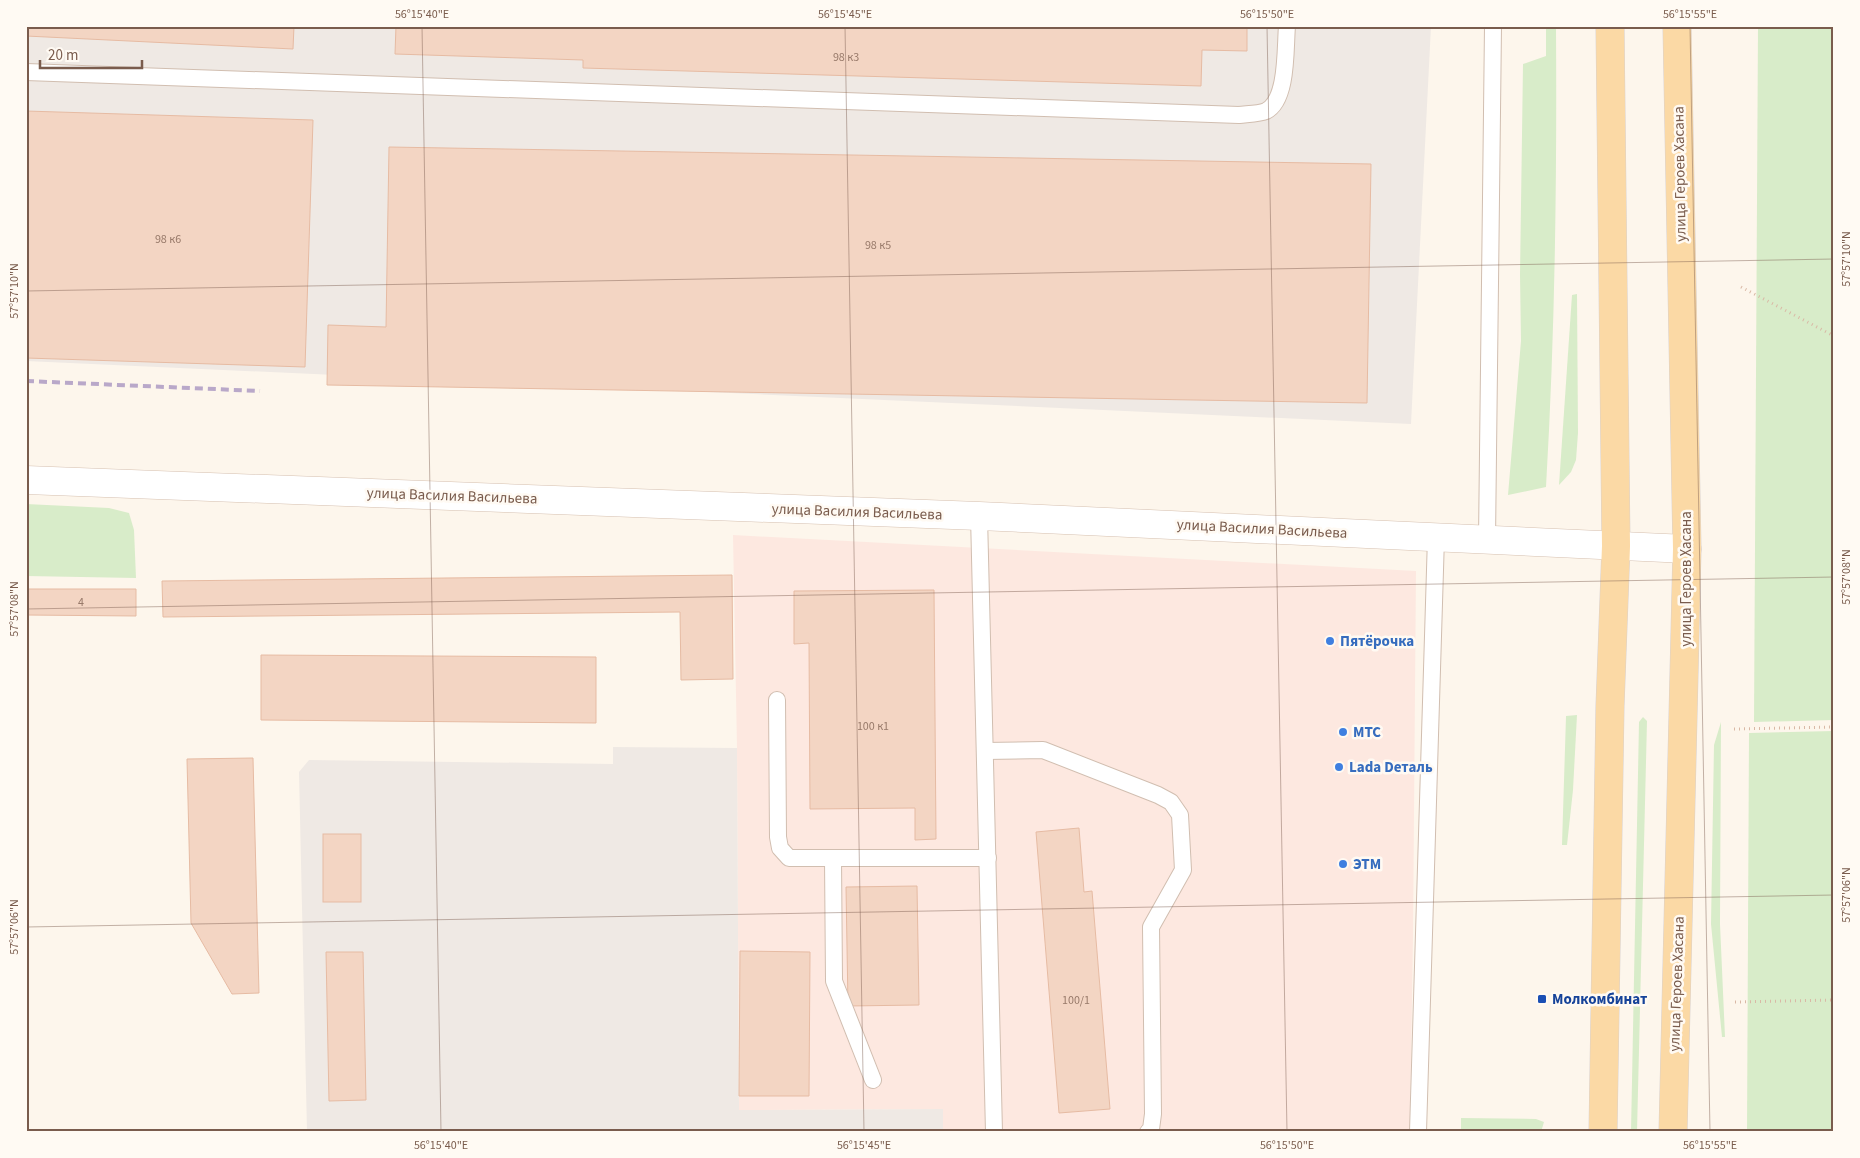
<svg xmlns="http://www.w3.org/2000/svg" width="1860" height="1158" viewBox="0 0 1860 1158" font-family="'Source Sans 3',sans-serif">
<rect width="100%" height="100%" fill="#fdf6ec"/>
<path fill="#fde8e0" d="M733,535L1416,571L1413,936L1410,1126L1408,1132H943L942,1109L739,1110L737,748Z"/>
<g fill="#efe9e4">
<path d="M26,26H1431L1411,424L26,361Z"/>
<path d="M613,747L737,748L739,1110L943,1109V1132H307L299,772L309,760L613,764Z"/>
</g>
<g fill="#d8ecc9">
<path d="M1546,26H1556C1557,180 1555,334 1546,487L1508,495L1521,341L1520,275L1523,64L1546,56Z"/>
<path d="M1758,26H1834V720L1754,722Z"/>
<path d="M1577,294L1578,433L1576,460L1571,472L1559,485L1572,295Z"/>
<path d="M26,504L109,508L129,513L134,530L136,578L26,576Z"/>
<path d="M1577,715L1573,790L1567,845H1562L1566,716Z"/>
<path d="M1643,717L1647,721L1637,1132H1631L1639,722Z"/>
<path d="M1721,722L1720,924L1725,1037H1722L1711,924L1714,745Z"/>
<path d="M1834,731V1132H1747L1749,733Z"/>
<path d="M1461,1118L1536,1119L1544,1122L1541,1132H1461Z"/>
</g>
<g fill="#f3d5c3" stroke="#e6bba3">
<path d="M26,26H294L293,49L26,36Z"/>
<path d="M396,26H1247V51L1202,50L1201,86L583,68V60L395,54Z"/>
<path d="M26,111L313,120L305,367L26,358Z"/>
<path d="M389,147L1371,164L1367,403L327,385L328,325L386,327Z"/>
<path d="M732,575L733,679L681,680L680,612L163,617L162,581Z"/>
<path d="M26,589H136V616L26,615Z"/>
<path d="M934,590L936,839L915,840V808L810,809L809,643L794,644V591Z"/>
<path d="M261,655L596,657V723L261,720Z"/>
<path d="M253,758L259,993L232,994L191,923L187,759Z"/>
<path d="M1079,828L1084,892L1092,891L1110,1109L1059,1113L1036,832Z"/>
<rect x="323" y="834" width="38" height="68"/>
<path d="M917,886L919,1005L848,1006L846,887Z"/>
<path d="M740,951L810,952L809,1096H739Z"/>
<path d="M326,952H363L366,1100L329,1101Z"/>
</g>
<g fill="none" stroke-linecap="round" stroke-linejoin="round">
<defs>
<g id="service">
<path d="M26,72L1239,115C1246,114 1259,114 1266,111C1288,100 1285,48 1287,26"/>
<path d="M979,516L994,1132"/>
<path d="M1487,540L1493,26"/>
<path d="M777,700L778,837L780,848L789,858H988"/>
<path d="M985,751L1043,750L1158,795L1171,802L1180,815L1183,870L1151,927L1153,1114L1151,1129L1148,1132"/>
<path d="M833,859L834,981L873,1080"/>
<path d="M1418,1132L1436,537"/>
</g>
<path id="secondary" d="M26,480L979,516L1687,549"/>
<g id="primary">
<path d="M1603,1132L1610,706L1616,546L1610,26"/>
<path d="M1673,1132L1687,549L1677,26"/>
</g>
</defs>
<use href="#service" stroke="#d1beb0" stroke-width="18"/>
<use href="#secondary" stroke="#d6c0b0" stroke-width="29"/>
<use href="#primary" stroke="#dad1cd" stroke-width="29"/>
<g stroke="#d9b8a5" stroke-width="3" stroke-dasharray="1 4" stroke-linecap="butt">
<path d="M1741,287L1834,336"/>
<path d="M1734,729L1834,727"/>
<path d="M1735,1002L1834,1000"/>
</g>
<use href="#service" stroke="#fff" stroke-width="16"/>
<use href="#secondary" stroke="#fff" stroke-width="28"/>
<use href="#primary" stroke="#fbd9a5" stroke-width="28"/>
<path stroke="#b9a8c9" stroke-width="4" stroke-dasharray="8 5" stroke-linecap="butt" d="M26,381L260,391"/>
</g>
<path fill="none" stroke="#7a5c4d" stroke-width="1" stroke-opacity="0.45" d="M422,26L441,1132M845,26L864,1132M1267,26L1287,1132M1690,26L1710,1132M26,291L1834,259M26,609L1834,577M26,927L1834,895"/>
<g fill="#3f7fe0" stroke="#fffaf3" stroke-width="2">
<circle cx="1330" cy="641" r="5"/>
<circle cx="1343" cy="732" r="5"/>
<circle cx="1339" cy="767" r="5"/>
<circle cx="1343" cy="864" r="5"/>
</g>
<rect fill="#1a4fb4" stroke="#fffaf3" stroke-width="2" x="1537" y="994" width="10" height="10" rx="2.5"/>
<g text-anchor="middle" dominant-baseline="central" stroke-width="5" stroke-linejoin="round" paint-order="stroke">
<g font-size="12" fill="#987a6a">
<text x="846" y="57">98 к3</text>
<text x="168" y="239">98 к6</text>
<text x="878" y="245">98 к5</text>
<text x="81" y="602">4</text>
<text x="873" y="726">100 к1</text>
<text x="1076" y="1000">100/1</text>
</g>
<g font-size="15" fill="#7a5c4d" stroke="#fffaf3">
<text transform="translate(1680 174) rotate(-91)">улица Героев Хасана</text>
<text transform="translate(452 496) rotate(2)">улица Василия Васильева</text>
<text transform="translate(857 512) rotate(2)">улица Василия Васильева</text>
<text transform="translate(1262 529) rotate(3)">улица Василия Васильева</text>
<text transform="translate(1686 579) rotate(-90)">улица Героев Хасана</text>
<text transform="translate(1677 984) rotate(-88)">улица Героев Хасана</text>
</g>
<g font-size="15" font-weight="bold" fill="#366cbe" stroke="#fffaf3" text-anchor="start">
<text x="1340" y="641">Пятёрочка</text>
<text x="1353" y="732">МТС</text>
<text x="1349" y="767">Lada Dеталь</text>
<text x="1353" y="864">ЭТМ</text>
</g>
<g font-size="15" font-weight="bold" fill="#164399" stroke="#fffaf3" text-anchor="start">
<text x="1552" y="999">Молкомбинат</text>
</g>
</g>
<rect width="1860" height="1158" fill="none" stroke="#fffaf3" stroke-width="55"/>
<path d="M40 60v8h102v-8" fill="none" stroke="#7a5c4d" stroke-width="2.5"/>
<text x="48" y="60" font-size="15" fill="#7a5c4d" stroke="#fffaf3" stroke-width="4" paint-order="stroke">20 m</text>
<rect x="28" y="28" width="1804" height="1102" fill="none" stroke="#7a5c4d" stroke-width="2"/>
<g font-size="12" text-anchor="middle" fill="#7a5c4d">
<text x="422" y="18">56°15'40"E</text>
<text x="845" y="18">56°15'45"E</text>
<text x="1267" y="18">56°15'50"E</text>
<text x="1690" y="18">56°15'55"E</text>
<text transform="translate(1846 259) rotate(-90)" y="4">57°57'10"N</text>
<text transform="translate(14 291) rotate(-90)" y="4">57°57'10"N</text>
<text transform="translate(1846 577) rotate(-90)" y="4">57°57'08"N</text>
<text transform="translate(14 609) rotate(-90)" y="4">57°57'08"N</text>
<text transform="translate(1846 895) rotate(-90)" y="4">57°57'06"N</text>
<text transform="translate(14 927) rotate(-90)" y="4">57°57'06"N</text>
<text x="441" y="1149">56°15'40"E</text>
<text x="864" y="1149">56°15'45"E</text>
<text x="1287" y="1149">56°15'50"E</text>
<text x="1710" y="1149">56°15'55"E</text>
</g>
</svg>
